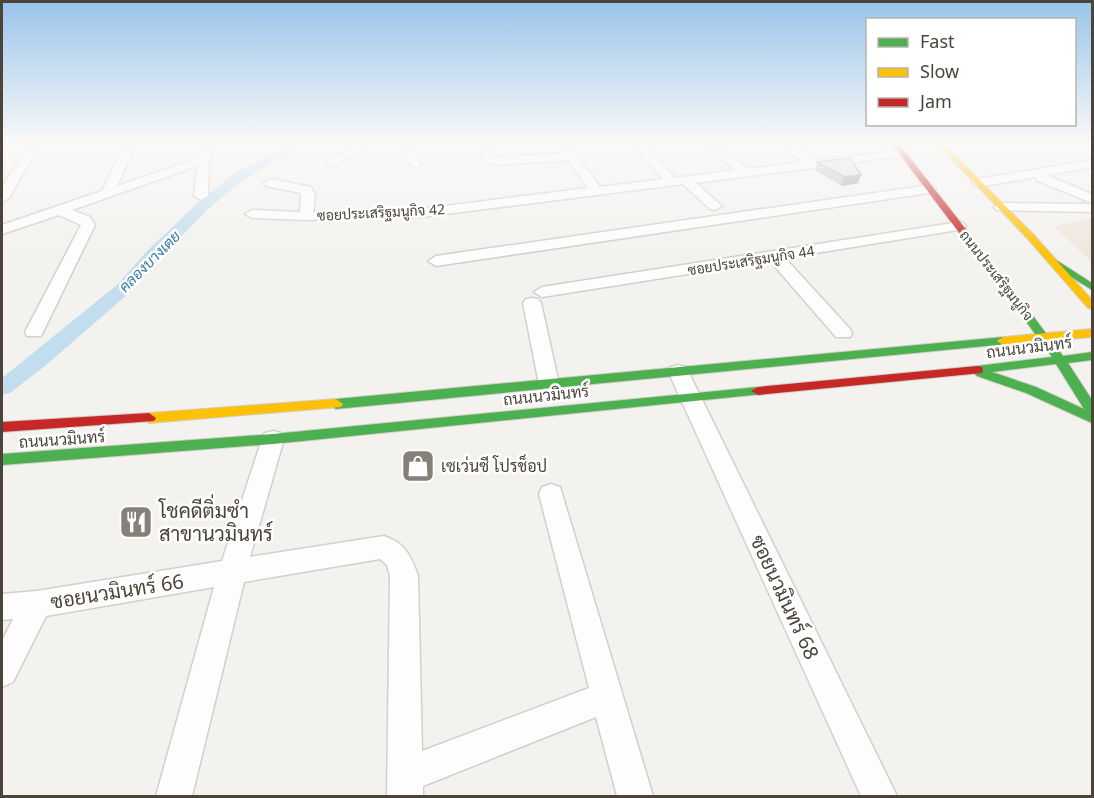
<svg xmlns="http://www.w3.org/2000/svg" width="1094" height="798" viewBox="0 0 1094 798" font-family="'Noto Sans',Sarabun,sans-serif">
<rect width="100%" height="100%" fill="#f3f2ef"/>
<path fill="#ede6dc" d="M1092,218V262L1054,226Z"/>
<g fill="none" stroke-linecap="round" stroke-linejoin="round">
<path fill="#c2ddee" fill-rule="evenodd" d="M292,144H307L246,178L209,208L160,258L129,293L45,366L10,393L2,395V378L117,285L148,250L199,202L236,172Z"/>
<defs>
<g id="street">
<path d="M29,144H40L9,198L2,202V188Z"/>
<path d="M125,144H136L117,186L198,158L205,144H215L209,160L208,196L201,200L194,196L197,166L72,210L90,217L95,225L43,332L41,336H27L25,332L81,225L59,215L2,234V225L102,191Z"/>
<path d="M360,144H374L336,165L332,166L326,162Z"/>
<path d="M402,144H412L421,164L419,167H411Z"/>
<path d="M479,144H489L496,157L565,153L558,144H569L600,187L663,179L632,144H643L675,178L735,170L705,144H716L748,169L803,162L779,144H791L816,160L903,150L909,153L903,156L696,183L722,206L715,210L710,209L683,184L422,217L306,220L252,218L245,214L252,210L300,212L301,193L266,186L264,183L270,179L311,187L315,195L313,212L422,209L588,188L569,160L495,165L485,161Z"/>
<path d="M1092,160V167L1046,175L1092,194V203L1038,181L1036,177L978,187L972,183L978,179Z"/>
<path d="M930,185L936,189L935,192L436,266L428,261L436,256Z"/>
<path d="M1001,203L1092,204V212L996,210L994,207Z"/>
<path d="M959,222L964,223L966,226L964,229L785,258L850,329L852,333L850,337H836L770,261L542,297L534,292L542,287Z"/>
<path d="M532,298L538,299L541,303L559,384L556,389L549,391L542,389L539,384L523,303L526,299Z"/>
<path d="M678,365L685,367L688,371L897,796H861L668,371L671,367Z"/>
<path d="M273,431L281,433L284,439L250,557L384,536C405,543 411,556 418,576L422,751L589,688L539,494L542,487L551,484L560,487L653,796H617L596,717L423,786V796H387L390,576L387,565L380,559L244,582L192,796H156L214,587L46,616L13,682L2,687V641L13,619L2,620V594L37,591L222,561L262,439L265,433Z"/>
</g>
<g id="fast">
<path d="M1053,258L1092,283V290L1049,263V259Z"/>
<path d="M1005,283L1009,284L1063,356L1092,352V360L1068,363L1092,400V423L1026,393L977,376L971,370L977,366L1052,357L1000,286ZM1056,364L1084,409L1036,387L992,372Z"/>
<path d="M1003,337L1009,341L1007,344L336,409L329,404L336,399Z"/>
<path d="M758,387L765,391L763,394L273,444L2,465V454L273,434Z"/>
</g>
<g id="slow">
<path d="M937,144H944L1033,234L1092,300V309L1088,308L1027,238Z"/>
<path d="M1092,329V337L1003,345L997,341L1003,337Z"/>
<path d="M336,399L343,404L341,407L149,423L142,418L149,413Z"/>
</g>
<g id="jam">
<path d="M892,144H899L1009,284V288H1001Z"/>
<path d="M977,366L982,367L983,370L982,373L758,395L751,391L758,387Z"/>
<path d="M149,413L156,418L154,421L2,432V422Z"/>
</g>
</defs>
<use href="#street" stroke="#d1d0cc" stroke-width="3"/>
<use href="#fast" stroke="#d2cfc6" stroke-width="2"/>
<use href="#slow" stroke="#d2cfc6" stroke-width="2"/>
<use href="#jam" stroke="#d2cfc6" stroke-width="2"/>
<use href="#street" fill="#fdfdfd" fill-rule="evenodd"/>
<use href="#fast" fill="#4caf50" fill-rule="evenodd"/>
<use href="#slow" fill="#ffc107" fill-rule="evenodd"/>
<use href="#jam" fill="#c62828" fill-rule="evenodd"/>
</g>
<path fill="#bebcb9" d="M817,162L861,175L858,183L842,186L815,170Z"/>
<path fill="#9b9996" d="M861,175L858,183L842,186L844,177Z"/>
<path fill="#dddbd7" stroke="#9b9996" stroke-width="1.5" d="M850,158L861,175L844,177L817,162Z"/>
<linearGradient id="sky" x2="0" y2="1"><stop stop-color="#99c4ea"/><stop offset="0.56" stop-color="#faf9f8"/><stop offset="1" stop-color="#faf9f8" stop-opacity="0"/></linearGradient>
<rect width="1094" height="255" fill="url(#sky)"/>
<defs>
<symbol id="shop-square" viewBox="-11 -11 22 22"><rect x="-9" y="-9" width="18" height="18" rx="4" fill="#858179" stroke="#fff"/><path d="M-5-2.5h2.3a2.7 3.5 0 0 1 5.4 0H5L5.5 6h-11ZM-1.5-2.5h3a1.5 2.3 0 0 0-3 0Z" fill="#fff"/></symbol>
<symbol id="restaurant-square" viewBox="-11 -11 22 22"><rect x="-9" y="-9" width="18" height="18" rx="4" fill="#858179" stroke="#fff"/><path d="M-5-6h1v4h1v-4h1v4h1v-4h1v5L-1.5 .5V6h-2V.5L-5-1ZM5-6V6H3V1.5H1.5Q1.5-4 5-6Z" fill="#fff"/></symbol>
</defs>
<g fill-rule="evenodd">
<use href="#shop-square" x="399" y="447" width="38" height="38"/>
<use href="#restaurant-square" x="117" y="503" width="38" height="38"/>
</g>
<g text-anchor="middle" dominant-baseline="central" stroke-width="5" stroke-linejoin="round" paint-order="stroke">
<g font-size="14" fill="#4a443a" stroke="#fff">
<text transform="translate(381 212) rotate(-3)">ซอยประเสริฐมนูกิจ 42</text>
<text transform="translate(751 260) rotate(-9)">ซอยประเสริฐมนูกิจ 44</text>
<text transform="translate(997 275) rotate(52)">ถนนประเสริฐมนูกิจ</text>
</g>
<g font-size="15" font-style="italic" fill="#367aa9" stroke="#fff">
<text transform="translate(149 261) rotate(-45)">คลองบางเตย</text>
</g>
<g font-size="16" fill="#4a443a" stroke="#fff">
<text transform="translate(1029 347) rotate(-7)">ถนนนวมินทร์</text>
<text transform="translate(546 395) rotate(-6)">ถนนนวมินทร์</text>
<text transform="translate(62 439) rotate(-4)">ถนนนวมินทร์</text>
</g>
<g font-size="16" fill="#4a443a" stroke="#fff" text-anchor="start">
<text x="441" y="466">เซเว่นซี โปรช็อป</text>
</g>
<g font-size="20" fill="#4a443a" stroke="#fff" text-anchor="start">
<text x="159" y="510">โชคดีติ่มซำ<tspan x="159" dy="23">สาขานวมินทร์</tspan></text>
</g>
<g font-size="20" fill="#4a443a" stroke="#fff">
<text transform="translate(117 591) rotate(-9)">ซอยนวมินทร์ 66</text>
<text transform="translate(785 597) rotate(65)">ซอยนวมินทร์ 68</text>
</g>
</g>
<rect width="1094" height="798" fill="none" stroke="#4a443a" stroke-width="6"/>
<rect x="866" y="18" width="210" height="108" fill="#ffffff" stroke="#b7b4b0" stroke-width="1.5"/>
<rect x="878" y="38" width="30" height="9" fill="#4caf50" stroke="#b7b4b0" stroke-width="1.5"/>
<text x="920" y="48" font-size="18" fill="#4a443a">Fast</text>
<rect x="878" y="68" width="30" height="9" fill="#ffc107" stroke="#b7b4b0" stroke-width="1.5"/>
<text x="920" y="78" font-size="18" fill="#4a443a">Slow</text>
<rect x="878" y="98" width="30" height="9" fill="#c62828" stroke="#b7b4b0" stroke-width="1.5"/>
<text x="920" y="108" font-size="18" fill="#4a443a">Jam</text>
</svg>
